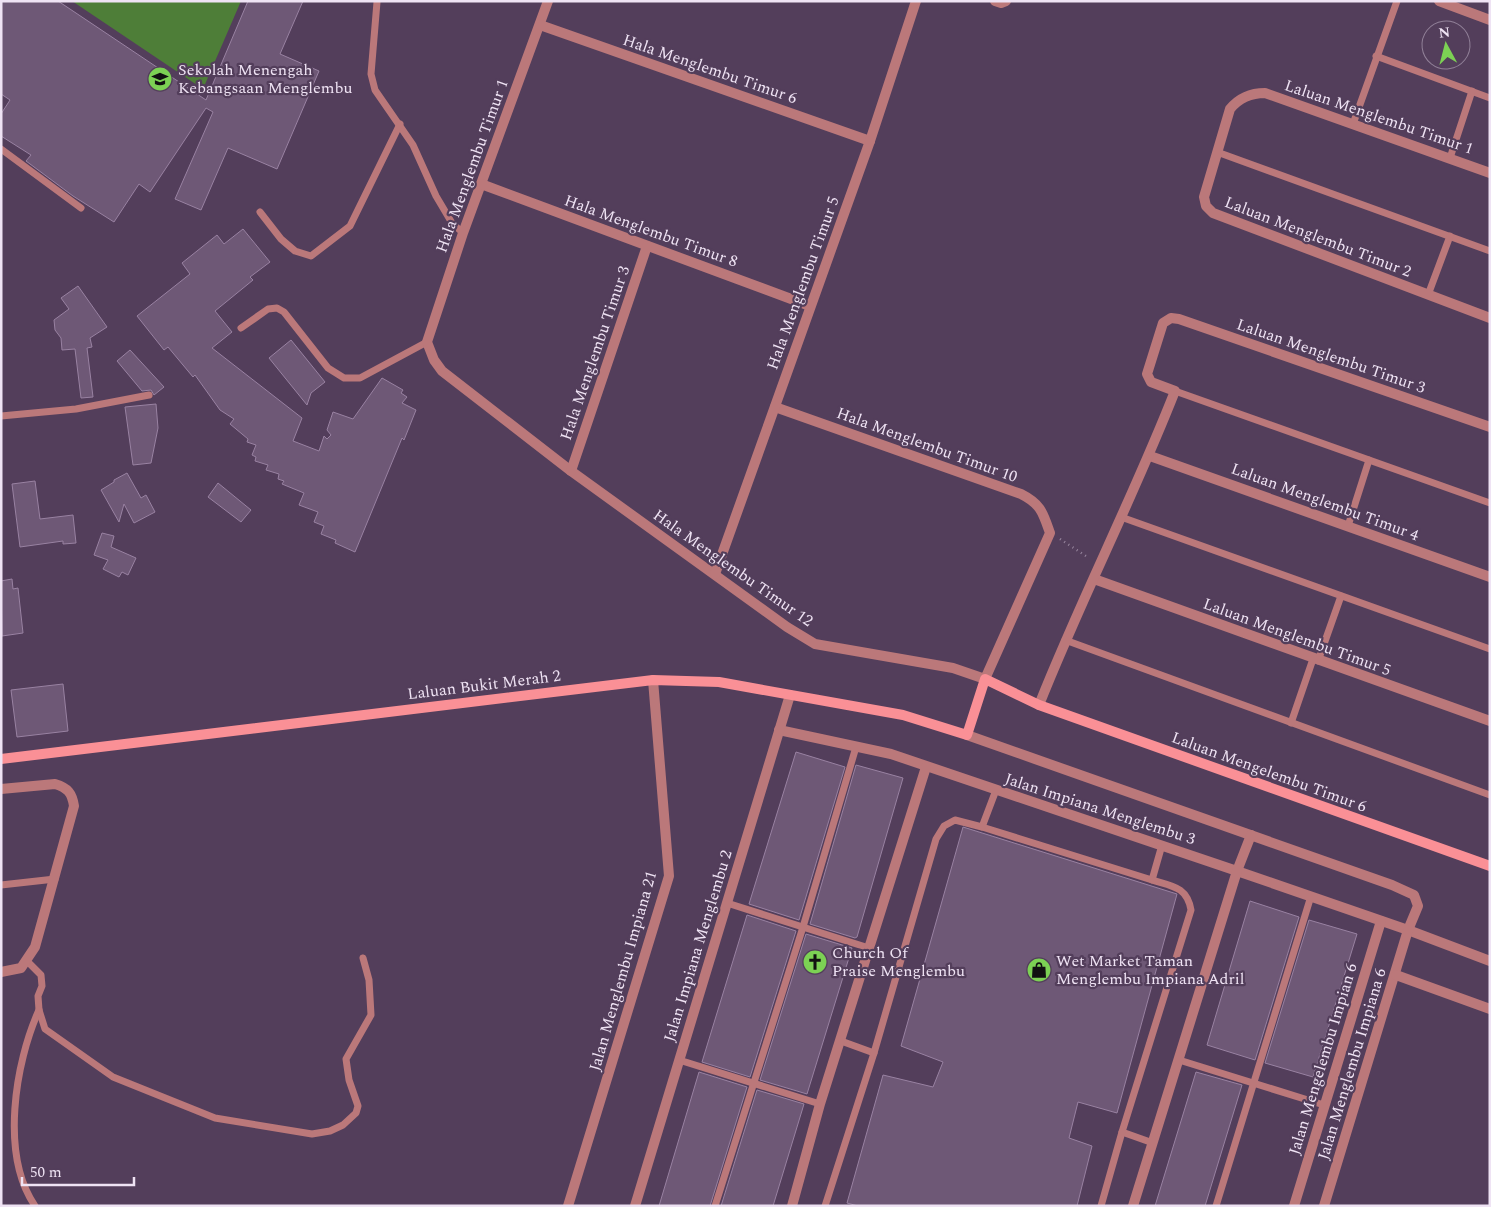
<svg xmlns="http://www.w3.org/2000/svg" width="1491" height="1207" viewBox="0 0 1491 1207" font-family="Spectral,serif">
<rect width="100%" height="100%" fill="#533e5b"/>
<path fill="#4e7e38" d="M72,1H241L203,89Z"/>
<g fill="#6e5876" stroke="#9982a2">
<path d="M1,1H58L206,100L248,1H303L280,54L319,71L277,169L228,148L201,210L175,199L213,112L206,108L150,192L139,184L114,222L73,196L26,161L31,155L1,136V114L10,100L1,94Z"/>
<path d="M243,229L270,262L250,277L253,280L215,311L232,332L212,348L302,418L293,441L319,451L324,436L327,439L331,435L327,430L333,412L353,419L382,378L403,390L401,393L407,397L402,403L416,410L404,440L402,438L355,552L335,543L336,540L321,534L324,526L314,522L318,512L299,505L304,493L282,484L284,481L278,479L279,474L266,470L268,465L255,461L256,457L252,455L256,445L247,442L248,439L230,424L234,419L220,410L195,375L193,377L168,347L164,350L137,316L190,274L182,263L217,235L224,244Z"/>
<path d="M78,286L107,327L90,338L92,347L87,348L93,397L81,398L75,349L62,350L61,338L55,330L54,320L69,309L61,298Z"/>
<path d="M291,340L325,382L311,393L307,405L269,358Z"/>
<path d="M130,350L164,387L154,395L151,390L142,391L117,361Z"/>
<path d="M156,404L158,428L151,463L133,465L125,407Z"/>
<path d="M127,473L141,498L146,495L155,512L134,523L124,504L119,522L101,490L114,482V480Z"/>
<path d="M35,481L40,519L73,515L76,543L63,544V541L20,547L12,484Z"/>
<path d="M218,483L251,510L241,522L208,497Z"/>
<path d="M102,533L114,536L111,547L136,558L128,575L122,572L119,577L103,569L108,560L94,555Z"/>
<path d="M12,579L13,589L18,588L23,633L2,636L1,581Z"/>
<path d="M63,684L68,731L17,737L11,690Z"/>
<path d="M796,752L845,767L799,920L749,904Z"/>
<path d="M856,765L903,778L857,937L855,938L810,924Z"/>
<path d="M963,827L1177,894L1117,1113L1078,1102L1069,1138L1092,1146L1077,1206H858L847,1203L883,1075L933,1087L943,1062L901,1046Z"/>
<path d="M1250,901L1299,917L1255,1060L1207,1045Z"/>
<path d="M747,915L796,931L750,1077L702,1062Z"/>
<path d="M1309,920L1357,934L1313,1077L1265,1063Z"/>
<path d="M806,934L852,948L807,1094L760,1080Z"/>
<path d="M699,1072L747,1087L710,1206H659Z"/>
<path d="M1196,1072L1242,1085L1205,1206H1155Z"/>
<path d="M757,1090L804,1104L773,1206H721Z"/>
</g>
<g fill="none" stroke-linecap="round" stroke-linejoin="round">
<path stroke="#9a89a1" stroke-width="2.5" stroke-dasharray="1 4" stroke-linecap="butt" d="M1060,539L1089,558"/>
<g stroke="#bb787a" stroke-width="7">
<path d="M377,2L371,74L375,90L413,145L436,196L452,223L463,233"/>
<path d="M1376,56L1490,98"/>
<path d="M1353,124L1397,1"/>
<path d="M1,149L81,208"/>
<path d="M1217,152L1490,251"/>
<path d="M1450,158L1472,91"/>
<path d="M260,212L281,239L295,251L311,256L350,226L400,124"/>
<path d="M1428,295L1450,236"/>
<path d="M241,328L268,309L277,308L284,312L328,368L344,378H360L427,342"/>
<path d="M1175,391L1490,503"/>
<path d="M1,416L76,409L149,395"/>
<path d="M1121,517L1490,649"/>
<path d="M1348,526L1369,460"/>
<path d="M1065,640L1490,795"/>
<path d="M1318,661L1341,596"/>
<path d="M1291,723L1313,659"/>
<path d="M982,827L1152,880L1162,845"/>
<path d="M1152,880C1171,886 1187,886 1191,910L1122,1132L1153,1143"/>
<path d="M1,885L55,879"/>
<path d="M727,903L869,948"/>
<path d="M27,961L41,975L42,986L38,996L39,1010L45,1029L113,1077L215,1118L312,1134L330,1131L343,1125L356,1113L358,1106L349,1080L346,1059L371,1015L369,980L363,958"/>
<path d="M841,1041L874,1053L936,839L944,826L955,820L982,827L996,790"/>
<path d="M679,1060L820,1104"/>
<path d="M1179,1060L1324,1105"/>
<path d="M35,1206C0,1155 15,1063 39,1010"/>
<path d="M715,1206L803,927L856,747"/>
<path d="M825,1206L874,1053"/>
<path d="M1101,1206L1122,1132"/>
<path d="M1216,1206L1311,896"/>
</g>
<g stroke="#bb787a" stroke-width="10">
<path d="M548,1L463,233L427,342L434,360L442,371L571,471L787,627L815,644L953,668L985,679L1050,533C1043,513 1041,504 1021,494L775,407"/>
<path d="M995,1L1001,3L1006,1"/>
<path d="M1439,1L1490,20"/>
<path d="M540,25L870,141"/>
<path d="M1490,173L1265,93C1251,93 1239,98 1230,109L1204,197L1206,206L1213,213L1490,318"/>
<path d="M481,184L810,306"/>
<path d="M1150,456L1490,577"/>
<path d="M571,471L647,246"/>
<path d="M715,574L870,141L916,1"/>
<path d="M1094,579L1490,721"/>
<path d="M1039,705C1081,599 1133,498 1175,391L1151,382L1147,374L1163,323L1171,318L1179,319L1490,427"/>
<path d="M779,730L891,754L1237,871L1408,930L1490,961"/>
<path d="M967,735L1392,885L1414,895L1418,906L1408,930L1324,1206"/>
<path d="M1,789L55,784C68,788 72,793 74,806L35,947L21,968L1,972"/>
<path d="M1396,975L1490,1009"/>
<path d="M568,1206L669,876L653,680"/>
<path d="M635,1206L790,695"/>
<path d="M792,1206L820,1104L926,767"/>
<path d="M1133,1206L1237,871L1251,835"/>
<path d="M1294,1206L1381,921"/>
</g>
<path stroke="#fa9096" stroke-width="10" d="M1,759L653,680L719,682L903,715L967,735L985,679L1039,705L1490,866"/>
</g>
<defs>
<symbol id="school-disc" viewBox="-11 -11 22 22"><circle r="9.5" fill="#7cd154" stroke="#533e5b"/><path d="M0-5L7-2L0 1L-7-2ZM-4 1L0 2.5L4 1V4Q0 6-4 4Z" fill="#111"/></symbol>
<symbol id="church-disc" viewBox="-11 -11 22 22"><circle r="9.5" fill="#7cd154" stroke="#533e5b"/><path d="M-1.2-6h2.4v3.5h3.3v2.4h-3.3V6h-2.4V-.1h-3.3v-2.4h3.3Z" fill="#111"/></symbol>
<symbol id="shop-disc" viewBox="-11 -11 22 22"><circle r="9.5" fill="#7cd154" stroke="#533e5b"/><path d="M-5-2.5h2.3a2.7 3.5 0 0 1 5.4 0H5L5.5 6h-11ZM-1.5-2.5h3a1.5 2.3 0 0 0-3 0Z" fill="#111"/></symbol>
</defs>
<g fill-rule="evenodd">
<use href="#school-disc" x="146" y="65" width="28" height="28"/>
<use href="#church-disc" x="801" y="948" width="28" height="28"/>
<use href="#shop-disc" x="1025" y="956" width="28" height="28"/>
</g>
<g text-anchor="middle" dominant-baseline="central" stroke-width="4.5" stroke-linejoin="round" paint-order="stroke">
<g font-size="16" fill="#efe3f4" stroke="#533e5b">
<text transform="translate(710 69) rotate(19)">Hala Menglembu Timur 6</text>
<text transform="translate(1379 117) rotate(19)">Laluan Menglembu Timur 1</text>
<text transform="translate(472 166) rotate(-70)">Hala Menglembu Timur 1</text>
<text transform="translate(651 231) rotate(20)">Hala Menglembu Timur 8</text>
<text transform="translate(1318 237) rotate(21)">Laluan Menglembu Timur 2</text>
<text transform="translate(803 283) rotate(-70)">Hala Menglembu Timur 5</text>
<text transform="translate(595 353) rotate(-71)">Hala Menglembu Timur 3</text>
<text transform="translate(1331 356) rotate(19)">Laluan Menglembu Timur 3</text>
<text transform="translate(927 445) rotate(20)">Hala Menglembu Timur 10</text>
<text transform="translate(1325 502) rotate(20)">Laluan Menglembu Timur 4</text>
<text transform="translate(733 568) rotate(35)">Hala Menglembu Timur 12</text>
<text transform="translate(1297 637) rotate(20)">Laluan Menglembu Timur 5</text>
<text transform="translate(484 685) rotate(-7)">Laluan Bukit Merah 2</text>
<text transform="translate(1269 772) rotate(20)">Laluan Mengelembu Timur 6</text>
<text transform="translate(1100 809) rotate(18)">Jalan Impiana Menglembu 3</text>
<text transform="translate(698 946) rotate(-73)">Jalan Impiana Menglembu 2</text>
<text transform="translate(623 971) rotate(-74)">Jalan Menglembu Impiana 21</text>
<text transform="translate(1323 1059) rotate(-73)">Jalan Mengelembu Impian 6</text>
<text transform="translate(1352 1064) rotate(-73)">Jalan Menglembu Impiana 6</text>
</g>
<g font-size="16" fill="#efe3f4" stroke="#533e5b" text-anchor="start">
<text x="178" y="70">Sekolah Menengah<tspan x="178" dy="18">Kebangsaan Menglembu</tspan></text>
<text x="832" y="953">Church Of<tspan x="832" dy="18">Praise Menglembu</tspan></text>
<text x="1056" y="961">Wet Market Taman<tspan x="1056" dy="18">Menglembu Impiana Adril</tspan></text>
</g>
</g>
<rect width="1491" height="1207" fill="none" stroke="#efe3f4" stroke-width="5"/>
<g transform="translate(1446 45) rotate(353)"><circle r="24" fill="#533e5b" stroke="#918098"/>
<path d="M0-4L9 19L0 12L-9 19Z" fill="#7cd154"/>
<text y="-8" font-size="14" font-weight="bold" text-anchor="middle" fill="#efe3f4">N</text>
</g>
<path d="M22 1177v8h112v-8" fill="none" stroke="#efe3f4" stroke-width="2.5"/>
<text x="30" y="1177" font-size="15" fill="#efe3f4" stroke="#533e5b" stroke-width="4" paint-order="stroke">50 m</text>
</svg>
